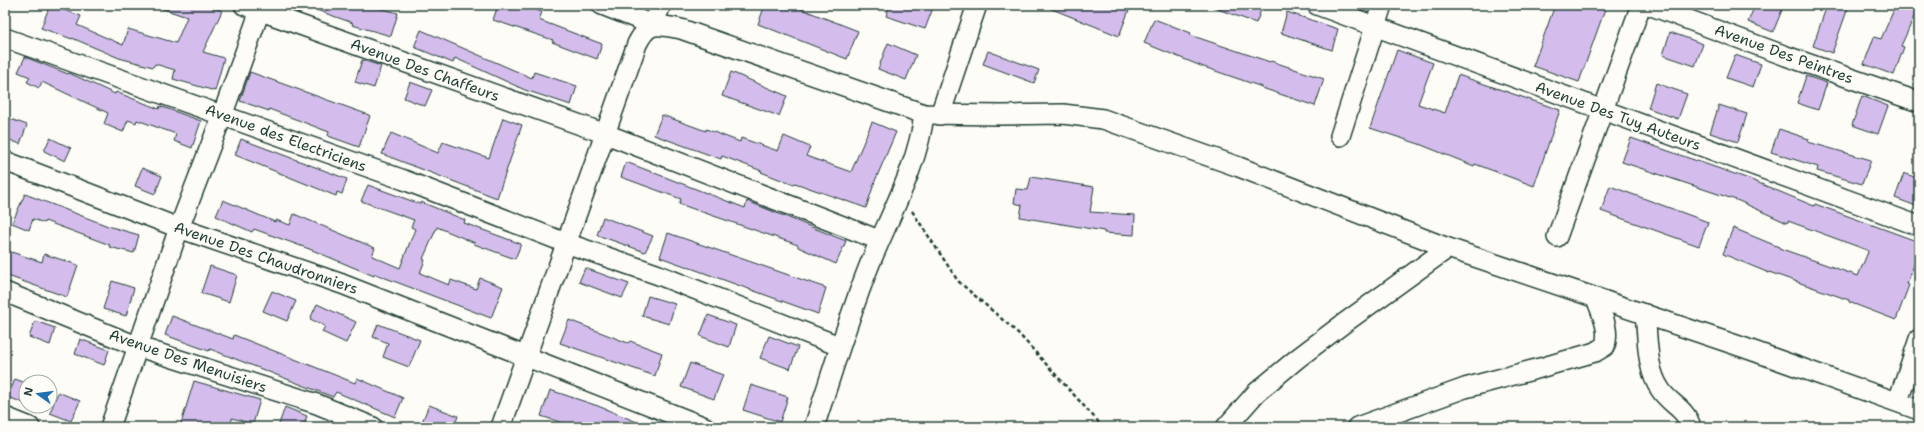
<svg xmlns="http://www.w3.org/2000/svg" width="1924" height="432" viewBox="0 0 1924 432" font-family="'Shantell Sans',sans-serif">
<rect width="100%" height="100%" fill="#fdfcf7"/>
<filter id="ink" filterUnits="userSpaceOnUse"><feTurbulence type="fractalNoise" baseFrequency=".025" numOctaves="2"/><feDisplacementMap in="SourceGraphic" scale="8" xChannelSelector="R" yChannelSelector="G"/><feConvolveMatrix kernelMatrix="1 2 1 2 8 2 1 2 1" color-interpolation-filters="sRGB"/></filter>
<g filter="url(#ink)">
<g fill="#d4bdec" stroke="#1f3d34">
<path d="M50,5L81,16L77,25L123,45L128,29L176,43L187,17L160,8L161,5H208L222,11L203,52L224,58L215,91L173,79L175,70L155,64L153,67L119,58L72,38V39L41,28Z"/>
<path d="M309,5H368L398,13L391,36L352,25L353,23L308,7Z"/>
<path d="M498,5H521L542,12L539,20L602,44L597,59L552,42L553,40L493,20Z"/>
<path d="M765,5H791L858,31L847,59L758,24Z"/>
<path d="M890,5H934L925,29L886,16Z"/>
<path d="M1042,5H1116L1129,10L1119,36Z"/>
<path d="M1212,5H1263L1256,23L1212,7Z"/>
<path d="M1555,5H1594L1605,9L1579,82L1533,66Z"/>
<path d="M1755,5H1784L1773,32L1748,22Z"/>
<path d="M1827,5H1849L1832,53L1813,46Z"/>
<path d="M1896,5L1919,6L1901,46L1904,47L1894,75L1864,64L1874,37L1881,39Z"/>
<path d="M1287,12L1338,29L1332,50L1281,33Z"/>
<path d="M1154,19L1191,33L1190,35L1270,62L1271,61L1324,79L1315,106L1262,88V87L1201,66L1144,43Z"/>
<path d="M421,30L532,78L534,72L577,86L571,105L525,90L455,58L453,63L414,47Z"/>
<path d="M1670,32L1703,44L1695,66L1663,55Z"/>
<path d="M888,43L916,55L906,80L878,69Z"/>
<path d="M1397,50L1433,63L1418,104L1445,113L1458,75L1560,110L1534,186L1475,164L1474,166L1419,144L1370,128Z"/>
<path d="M988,51L1039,70L1034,83L983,64Z"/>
<path d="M1735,55L1761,64L1753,87L1726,78Z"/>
<path d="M25,57L68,74L69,73L115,94L116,92L159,109L160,106L201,121L192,148L174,141L176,134L137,120L136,123L128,120L123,132L104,124L108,113L42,82L39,88L27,82L30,77L18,72Z"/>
<path d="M362,60L381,66L374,88L355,82Z"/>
<path d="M250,72L369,115L370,116L359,147L328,136L329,132L269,109V111L240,101Z"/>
<path d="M731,72L787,96L779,116L722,96Z"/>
<path d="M1806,76L1827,83L1818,110L1797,103Z"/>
<path d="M410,82L432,90L425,106L404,98Z"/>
<path d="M1656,83L1687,94L1678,119L1648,108Z"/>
<path d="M1862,96L1888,106L1878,134L1852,125Z"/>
<path d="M1719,105L1747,114L1738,142L1710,133Z"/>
<path d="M662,115L706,131V129L740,142L741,138L778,151L784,136L810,147L806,156L851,172L872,122L896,132L875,181L866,208L795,183L794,185L761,172L762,171L722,156L721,159L654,135Z"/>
<path d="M5,117L27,125L20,144L5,138Z"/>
<path d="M503,118L522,125L497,198L382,154L391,133L438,153L443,142L489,158Z"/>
<path d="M1779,129L1809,139L1808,142L1871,160L1862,184L1817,171L1818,167L1771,152Z"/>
<path d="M50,138L71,148L65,161L44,151Z"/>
<path d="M1631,138L1749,179L1814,206L1815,204L1919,242V251L1907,284L1909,285L1896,320L1849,302V300L1769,272V273L1723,254L1733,228L1779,247V248L1858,276L1868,252L1867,250L1788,221L1787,223L1739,201L1622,162Z"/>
<path d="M241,139L347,179L342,194L337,192L336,196L235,155Z"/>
<path d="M626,162L745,208L747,201L846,241L836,264L798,247V245L679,204L681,199L621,177Z"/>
<path d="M142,168L162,176L155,194L135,186Z"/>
<path d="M1904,173L1919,179V207L1895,198Z"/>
<path d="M1031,177L1094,187L1090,212L1135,215L1134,235L1104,233V231L1020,217L1022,205L1014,203L1016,189L1028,190Z"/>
<path d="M368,185L420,204L421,202L465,220L464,223L521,244L515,259L474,244L475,243L437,227L423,259L425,260L420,273L449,285L451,280L476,289L480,278L503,287L491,318L375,274L374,276L312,250L254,229L252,232L216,216L223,200L275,222L276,220L290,225L294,214L375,248L372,256L400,268L415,229L411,227L414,220L361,201Z"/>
<path d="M1610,186L1708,222L1699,246L1601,211Z"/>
<path d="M25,194L108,226L139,235L134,253L109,247L110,245L45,221L44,223L33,219L29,230L12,223Z"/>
<path d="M603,217L653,236L645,252L597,235Z"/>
<path d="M668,233L826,288L818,314L660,257Z"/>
<path d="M5,250L42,262L44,254L78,265L67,297L5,275Z"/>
<path d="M210,266L237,275L229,302L201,293Z"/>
<path d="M585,268L629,284L622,298L579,282Z"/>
<path d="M112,281L134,288L126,316L103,309Z"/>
<path d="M272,291L296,301L287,321L263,311Z"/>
<path d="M648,296L675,304L669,324L642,316Z"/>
<path d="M317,304L356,322L346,343L322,332L325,326L310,319Z"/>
<path d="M708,315L736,325L729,347L700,336Z"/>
<path d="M172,316L233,339L234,335L355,383L357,378L403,398L395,417L336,392L333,397L210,349L209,351L165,335Z"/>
<path d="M569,320L628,343L630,341L662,353L655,376L560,343Z"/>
<path d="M35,321L55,328L50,345L29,337Z"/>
<path d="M378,324L420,340L409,367L383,357L388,343L373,337Z"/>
<path d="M769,336L798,347L790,369L760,358Z"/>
<path d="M80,339L109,350L104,365L75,354Z"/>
<path d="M690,363L723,375L714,399L681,387Z"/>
<path d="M15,379L26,383V404L8,397Z"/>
<path d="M194,381L260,400L253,424L232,418L231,427H180Z"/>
<path d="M751,385L788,397L780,422L743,410Z"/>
<path d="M550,390L598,406L649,427H575L541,416Z"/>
<path d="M58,392L80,401L71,421L50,413Z"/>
<path d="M429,405L458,416L454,427H420Z"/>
<path d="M285,407L307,416L303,427H278Z"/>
</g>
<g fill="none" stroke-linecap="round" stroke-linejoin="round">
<defs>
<g id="minor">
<path d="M244,5L606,134L879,240"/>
<path d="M602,5L653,25L661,5"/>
<path d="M1317,5L1919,226"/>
<path d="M1649,5L1786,56L1919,102"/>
<path d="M5,38L404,180L566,243L656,274L839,346"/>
<path d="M940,115L977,5"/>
<path d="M1340,136L1382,5"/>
<path d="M5,161L179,228L342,284L705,427"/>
<path d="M1557,237L1641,5"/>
<path d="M5,292L139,347L317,404L373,427"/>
<path d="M1645,314C1648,338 1646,368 1660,389C1670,405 1685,407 1691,427"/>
<path d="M1898,401L1919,339"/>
<path d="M5,417L30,427"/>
<path d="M110,427L179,228L222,116L262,5"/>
<path d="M501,427L637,44C649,20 658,25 681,29L924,114L1001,115L1063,114L1103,119L1239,167L1448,248L1745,348L1919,410"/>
<path d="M814,427C832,373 848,319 869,266C888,219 919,164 924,114"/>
<path d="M1226,427L1257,392L1298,358L1343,324L1448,248"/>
<path d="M1357,427L1465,388L1540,368L1595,352L1605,346C1610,329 1602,315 1596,298"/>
</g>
</defs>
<use href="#minor" stroke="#1f3d34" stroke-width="22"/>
<path stroke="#1f3d34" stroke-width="2.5" stroke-dasharray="4 3" stroke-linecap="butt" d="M912,211L958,281L1018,333L1103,427"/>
<use href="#minor" stroke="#fdfcf7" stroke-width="19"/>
</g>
</g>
<g text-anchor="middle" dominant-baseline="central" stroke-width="3.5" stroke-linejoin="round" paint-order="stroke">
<g font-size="15" fill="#1f3d34" stroke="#fdfcf7">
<text transform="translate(1784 54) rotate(20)">Avenue Des Peintres</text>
<text transform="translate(425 70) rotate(20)">Avenue Des Chaffeurs</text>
<text transform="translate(1618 116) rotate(20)">Avenue Des Tuy Auteurs</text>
<text transform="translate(286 138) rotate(20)">Avenue des Electriciens</text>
<text transform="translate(266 258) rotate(19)">Avenue Des Chaudronniers</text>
<text transform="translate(188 361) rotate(19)">Avenue Des Menuisiers</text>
</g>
</g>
<rect width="1924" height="432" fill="none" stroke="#fdfcf7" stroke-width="20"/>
<rect x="10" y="10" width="1904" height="412" fill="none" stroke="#1f3d34" stroke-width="1.5" filter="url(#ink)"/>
<g transform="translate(38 394) rotate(284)"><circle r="19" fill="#fdfcf7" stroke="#a4b0a9"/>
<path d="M0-3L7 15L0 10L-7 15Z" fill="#1f6fb2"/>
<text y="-6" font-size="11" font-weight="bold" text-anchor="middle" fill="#1f3d34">N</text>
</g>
</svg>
